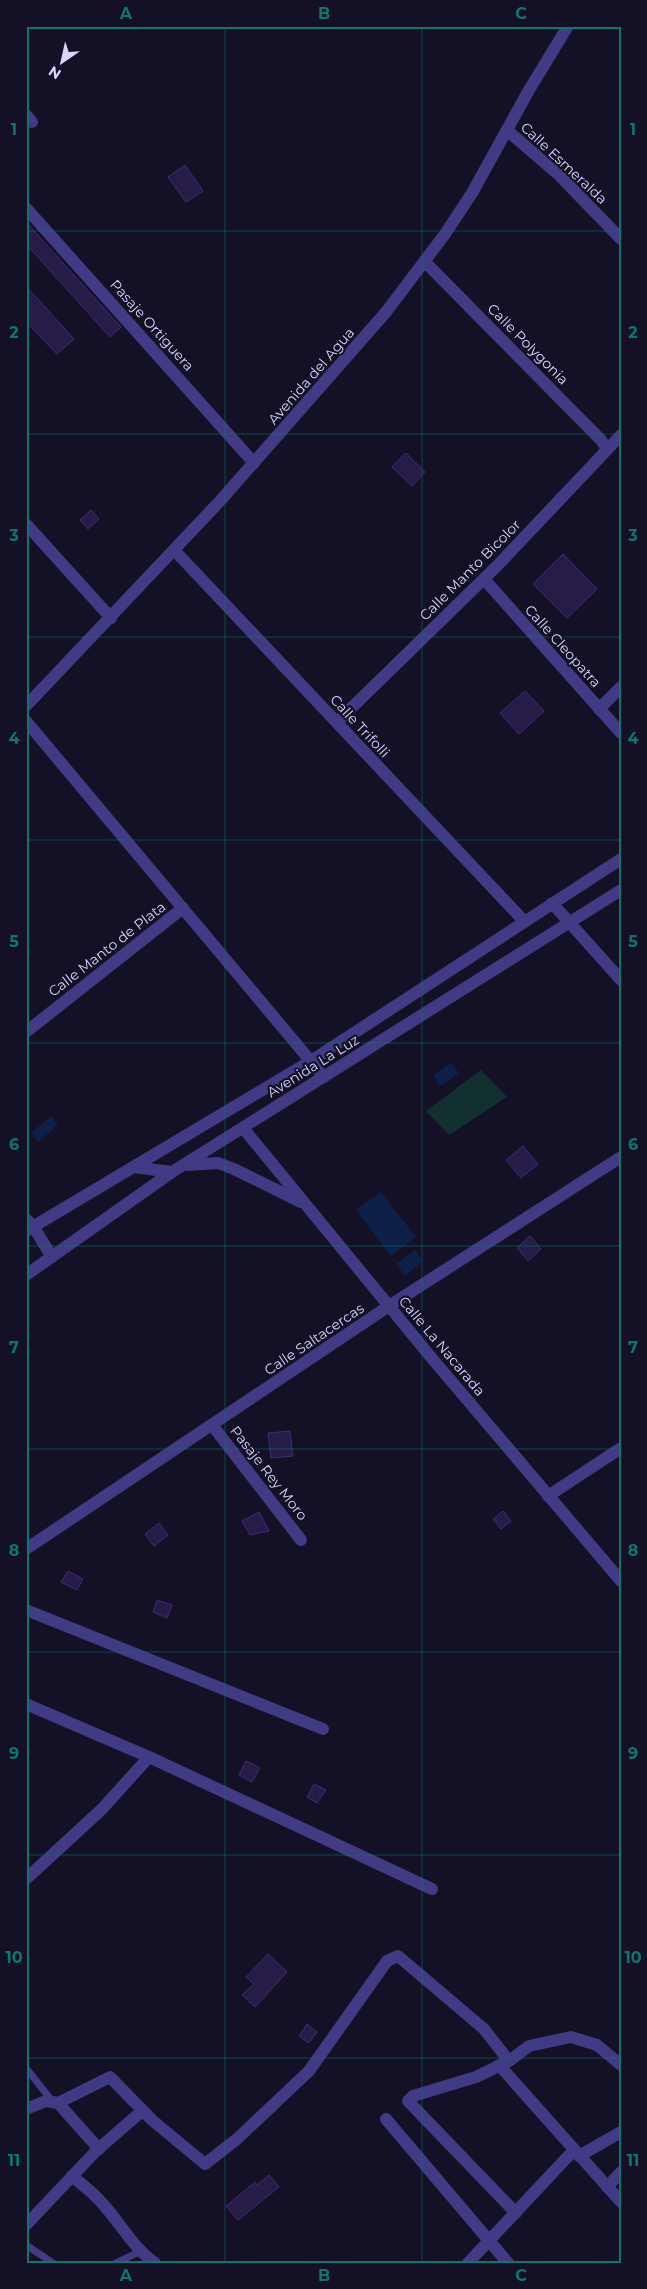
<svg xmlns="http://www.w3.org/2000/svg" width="647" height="2289" viewBox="0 0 647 2289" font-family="Montserrat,sans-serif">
<rect width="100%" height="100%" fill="#141026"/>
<path fill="#133030" d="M481,1070L507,1097L449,1135L426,1111Z"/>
<g fill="#0d2148">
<path d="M451,1063L459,1073L442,1085L438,1084L434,1075Z"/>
<path d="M51,1116L58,1125L38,1142L31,1133Z"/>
<path d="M381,1192L416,1237L391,1256L356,1210Z"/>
<path d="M415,1250L423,1261L405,1276L396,1264Z"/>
</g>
<g fill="#261c47" stroke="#3d2e73">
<path d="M185,165L203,191L186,202L168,177Z"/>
<path d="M26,222L121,327L110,337L26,244Z"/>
<path d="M26,286L74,339L57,354L26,322Z"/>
<path d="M406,453L425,472L412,486L392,467Z"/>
<path d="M91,510L99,519L88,529L80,520Z"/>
<path d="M563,554L597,589L567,618L533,584Z"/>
<path d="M525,691L544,711L519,734L500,713Z"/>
<path d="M523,1146L538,1164L521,1178L506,1160Z"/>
<path d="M530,1236L541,1249L528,1261L517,1248Z"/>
<path d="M290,1431L293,1456L271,1458L268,1433Z"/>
<path d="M503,1511L511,1521L501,1529L493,1519Z"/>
<path d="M259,1512L269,1531L250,1535L242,1521Z"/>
<path d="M159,1523L168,1535L154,1546L145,1534Z"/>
<path d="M68,1571L83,1579L77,1590L61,1582Z"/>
<path d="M157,1600L172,1605L167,1618L153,1612Z"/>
<path d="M246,1761L260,1768L252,1782L239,1775Z"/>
<path d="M314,1784L326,1790L317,1803L307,1797Z"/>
<path d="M268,1954L287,1972L255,2007L242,1995L254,1984L246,1977Z"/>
<path d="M307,2024L317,2032L309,2043L299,2036Z"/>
<path d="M269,2175L279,2187L238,2220L226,2206L255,2182L257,2185Z"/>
</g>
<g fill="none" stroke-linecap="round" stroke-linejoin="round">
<g stroke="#403b84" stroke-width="7">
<path d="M26,2068L52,2101"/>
<path d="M26,2245L53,2263"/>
<path d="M116,2263L141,2251"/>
</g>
<g stroke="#403b84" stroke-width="12">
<path d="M26,115L32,122"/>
<path d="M508,131L559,175L621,239"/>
<path d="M26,208L254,463"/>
<path d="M425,262L601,440L607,449"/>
<path d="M26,524L111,618"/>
<path d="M175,551L524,921"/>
<path d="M484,579L621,733"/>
<path d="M26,706L220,501L386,312L445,234L472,193L529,90L568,26"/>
<path d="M599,709L621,687"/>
<path d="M26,721L324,1077"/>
<path d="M337,722L497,566L621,435"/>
<path d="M552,903L621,980"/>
<path d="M26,1032L183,908"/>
<path d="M243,1128L430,1356L621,1581"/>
<path d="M187,1165L218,1163L234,1169L301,1202"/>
<path d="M133,1167L172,1172"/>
<path d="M26,1219L33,1226L52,1257"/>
<path d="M26,1231L311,1061L621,859"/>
<path d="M26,1275L172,1172L621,890"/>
<path d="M212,1425L301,1540"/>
<path d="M548,1496L621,1448"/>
<path d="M26,1549L389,1306L621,1157"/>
<path d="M26,1610L323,1729"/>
<path d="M26,1704L149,1757L432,1889"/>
<path d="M26,1879L102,1809L149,1757"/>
<path d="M499,2065L621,2202"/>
<path d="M58,2103L110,2077L152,2120L205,2164L237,2139L309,2071L387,1961L398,1956L484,2029L509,2061"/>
<path d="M26,2109L46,2101L58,2103L99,2149"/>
<path d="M386,2119L508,2263"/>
<path d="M579,2156L621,2132"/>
<path d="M72,2176C82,2185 93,2192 101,2202C120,2222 132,2247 155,2263"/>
<path d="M607,2187L621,2172"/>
<path d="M516,2213L408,2101L413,2096L476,2077L509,2061L529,2046L571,2037L597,2045L621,2065"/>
<path d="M26,2225L96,2151L142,2111"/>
<path d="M468,2263L574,2150"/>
</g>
</g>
<path fill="none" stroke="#0f766e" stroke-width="1" stroke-opacity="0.55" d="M225,26V2263M422,26V2263M26,231H621M26,434H621M26,637H621M26,840H621M26,1043H621M26,1246H621M26,1449H621M26,1652H621M26,1855H621M26,2058H621"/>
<g text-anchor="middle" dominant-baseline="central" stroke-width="4.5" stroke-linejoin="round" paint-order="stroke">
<g font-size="14" fill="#dbd5fe" stroke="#141026">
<text transform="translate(564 163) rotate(43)">Calle Esmeralda</text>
<text transform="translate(152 325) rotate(48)">Pasaje Ortiguera</text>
<text transform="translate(528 344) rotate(45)">Calle Polygonia</text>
<text transform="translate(311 376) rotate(-49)">Avenida del Agua</text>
<text transform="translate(470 570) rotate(-45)">Calle Manto Bicolor</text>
<text transform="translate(563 646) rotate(48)">Calle Cleopatra</text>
<text transform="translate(360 726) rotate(47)">Calle Trifolli</text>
<text transform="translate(107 949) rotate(-38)">Calle Manto de Plata</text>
<text transform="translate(313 1066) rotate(-32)">Avenida La Luz</text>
<text transform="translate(314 1339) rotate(-34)">Calle Saltacercas</text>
<text transform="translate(442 1346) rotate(50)">Calle La Nacarada</text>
<text transform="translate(269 1473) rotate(52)">Pasaje Rey Moro</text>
</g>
</g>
<rect width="647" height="2289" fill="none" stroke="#141026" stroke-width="55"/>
<g transform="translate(62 62) rotate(214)" stroke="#141026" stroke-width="4" paint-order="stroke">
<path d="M0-4L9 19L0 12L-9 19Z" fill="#dbd5fe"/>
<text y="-8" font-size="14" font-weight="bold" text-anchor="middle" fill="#dbd5fe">N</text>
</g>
<rect x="28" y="28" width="592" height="2234" fill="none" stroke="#0f766e" stroke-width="2"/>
<g font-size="16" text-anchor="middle" font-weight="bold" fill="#0f766e">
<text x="126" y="19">A</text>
<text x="324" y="19">B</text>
<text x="521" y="19">C</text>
<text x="14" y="135">1</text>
<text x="633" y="135">1</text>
<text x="14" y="338">2</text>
<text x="633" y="338">2</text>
<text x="14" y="541">3</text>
<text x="633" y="541">3</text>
<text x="14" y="744">4</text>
<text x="633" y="744">4</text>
<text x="14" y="947">5</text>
<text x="633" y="947">5</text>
<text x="14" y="1150">6</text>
<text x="633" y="1150">6</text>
<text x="14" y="1353">7</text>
<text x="633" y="1353">7</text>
<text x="14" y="1556">8</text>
<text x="633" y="1556">8</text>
<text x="14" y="1759">9</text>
<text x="633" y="1759">9</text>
<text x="14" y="1963">10</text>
<text x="633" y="1963">10</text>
<text x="14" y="2166">11</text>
<text x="633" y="2166">11</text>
<text x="126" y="2281">A</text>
<text x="324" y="2281">B</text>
<text x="521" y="2281">C</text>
</g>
</svg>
